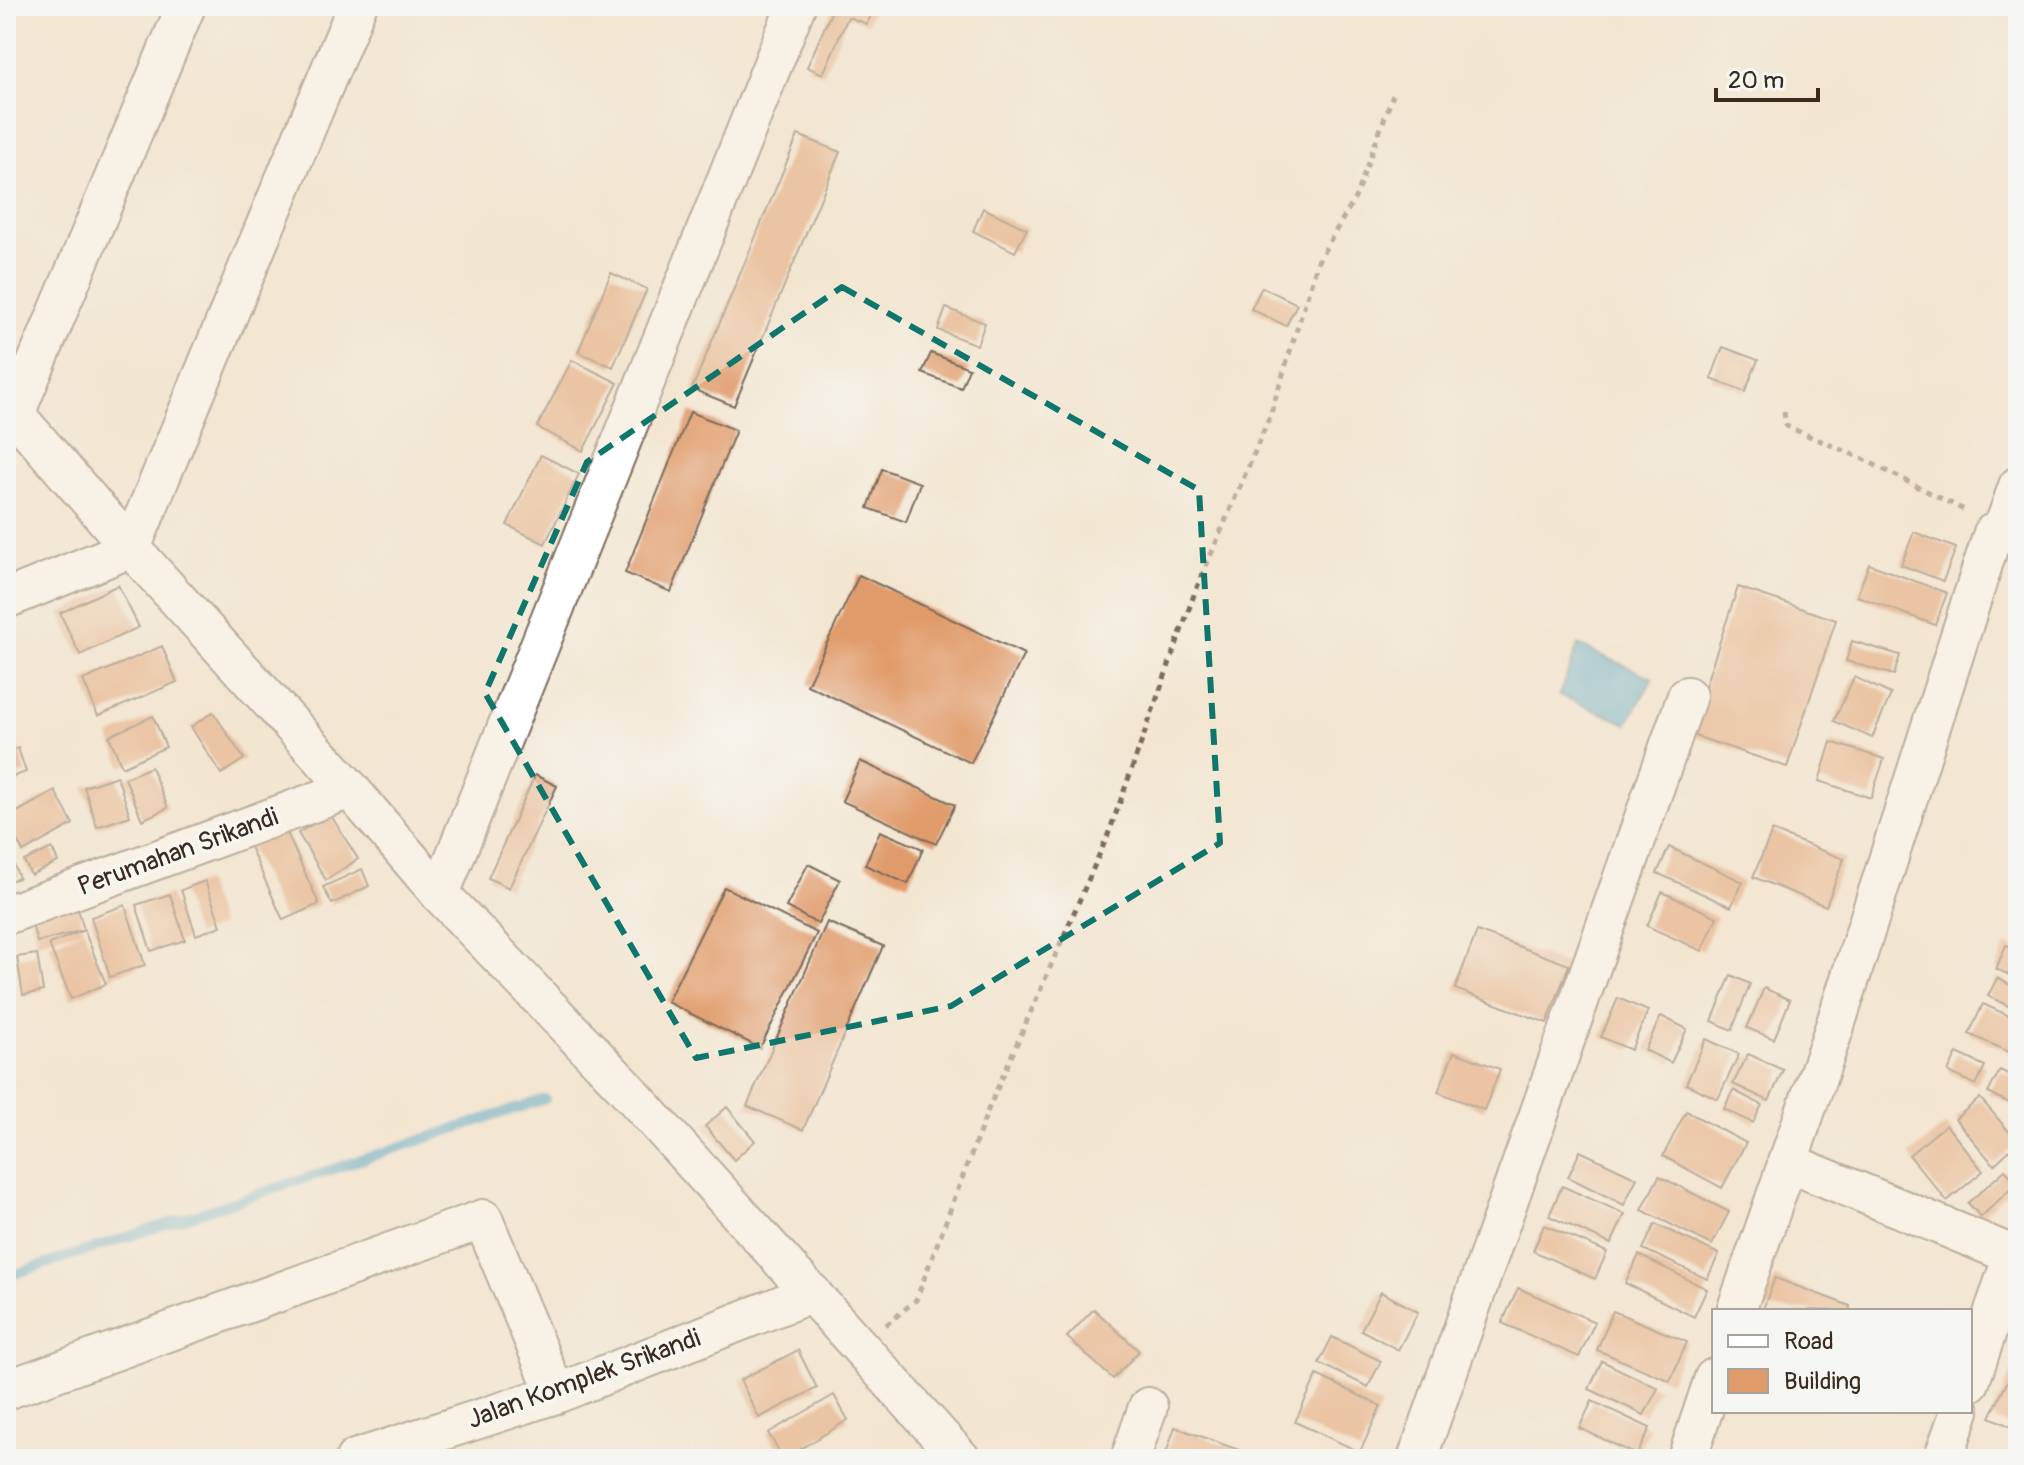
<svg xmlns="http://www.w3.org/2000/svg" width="2024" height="1465" viewBox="0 0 2024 1465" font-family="Pangolin,sans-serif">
<rect width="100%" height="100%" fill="#f6f6f2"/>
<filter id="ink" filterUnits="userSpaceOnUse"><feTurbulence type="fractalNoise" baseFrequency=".0125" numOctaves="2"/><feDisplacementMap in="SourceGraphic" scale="16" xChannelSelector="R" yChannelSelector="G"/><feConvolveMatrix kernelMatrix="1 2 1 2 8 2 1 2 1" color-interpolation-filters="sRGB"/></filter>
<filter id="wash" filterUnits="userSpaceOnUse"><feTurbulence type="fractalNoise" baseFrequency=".006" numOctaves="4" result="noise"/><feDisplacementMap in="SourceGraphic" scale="32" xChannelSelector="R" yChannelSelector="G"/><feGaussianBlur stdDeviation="1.8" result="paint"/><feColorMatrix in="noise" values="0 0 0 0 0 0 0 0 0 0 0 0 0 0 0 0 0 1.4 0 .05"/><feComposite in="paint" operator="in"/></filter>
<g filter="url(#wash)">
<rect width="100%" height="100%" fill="#f3e6d1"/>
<path fill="#4ea5cb" stroke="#446874" stroke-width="2" d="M1578,645L1653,678L1627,724L1559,695Z"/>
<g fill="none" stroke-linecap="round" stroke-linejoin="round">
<path stroke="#4ea5cb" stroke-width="10" d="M6,1277L545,1099"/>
</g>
<g id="blocks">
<g fill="#e19b6b">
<path d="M834,6H875L867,24L848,17L823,74L807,67Z"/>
<path d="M798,135L840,152L734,406L692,389Z"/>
<path d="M983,208L1027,229L1015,252L973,231Z"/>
<path d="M611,273L647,289L613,367L578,352Z"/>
<path d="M1262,287L1297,304L1286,326L1251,309Z"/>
<path d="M946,308L985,323L977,345L938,330Z"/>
<path d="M1723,347L1758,360L1745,392L1711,379Z"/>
<path d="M931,353L969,368L961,388L922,373Z"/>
<path d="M572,360L618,383L583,451L537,427Z"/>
<path d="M690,412L736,430L671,592L625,573Z"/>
<path d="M541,455L579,474L545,544L507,525Z"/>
<path d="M882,469L920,483L906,522L868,508Z"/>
<path d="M1914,532L1956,548L1943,581L1901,565Z"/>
<path d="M1869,564L1947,593L1935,625L1857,596Z"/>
<path d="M859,575L1024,654L971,763L807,685Z"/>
<path d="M118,585L139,627L80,655L60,613Z"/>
<path d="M1738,587L1836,620L1787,767L1689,734Z"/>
<path d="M1852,641L1900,655L1894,675L1846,661Z"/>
<path d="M162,646L177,682L98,716L83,680Z"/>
<path d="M1854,677L1891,694L1872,738L1834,721Z"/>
<path d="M213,712L244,759L221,774L191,727Z"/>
<path d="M153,716L166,747L122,767L109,736Z"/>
<path d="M1831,742L1884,759L1871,798L1819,781Z"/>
<path d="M18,748L26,772L6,779V752Z"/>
<path d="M860,761L955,805L936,844L842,801Z"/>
<path d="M151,767L168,808L142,820L125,778Z"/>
<path d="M535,775L557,786L509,888L488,878Z"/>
<path d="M117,776L130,816L97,827L84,787Z"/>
<path d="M55,791L73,824L23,852L6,818Z"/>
<path d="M330,814L358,859L326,880L298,833Z"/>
<path d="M286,831L319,904L283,920L250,847Z"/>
<path d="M880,831L923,849L908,884L865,865Z"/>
<path d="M1772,831L1844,859L1826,906L1753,877Z"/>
<path d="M1669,847L1743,882L1731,907L1657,873Z"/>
<path d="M52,848L58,862L31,875L24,861Z"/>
<path d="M11,857L19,878L6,882V859Z"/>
<path d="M808,864L840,880L818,924L786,907Z"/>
<path d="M362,869L369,886L332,904L323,887Z"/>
<path d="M205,881L221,926L196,935L181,890Z"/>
<path d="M724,887L817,933L760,1048L667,1002Z"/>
<path d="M1662,892L1717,917L1702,951L1647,926Z"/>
<path d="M170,894L185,940L151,951L136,905Z"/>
<path d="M77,905L84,930L37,942L30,917Z"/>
<path d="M125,905L145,965L110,977L91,917Z"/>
<path d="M827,922L883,946L803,1130L747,1106Z"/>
<path d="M84,930L106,984L71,999L49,944Z"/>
<path d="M1477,931L1569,965L1547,1023L1455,989Z"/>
<path d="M2006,945L2018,950V979L1996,969Z"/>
<path d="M37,954L43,991L23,995L17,957Z"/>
<path d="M1731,975L1750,984L1732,1030L1712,1021Z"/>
<path d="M1997,978L2018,989V1011L1988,996Z"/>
<path d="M1764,988L1790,1000L1774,1039L1747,1028Z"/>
<path d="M1618,998L1648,1011L1631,1050L1601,1037Z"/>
<path d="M1983,1004L2018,1020V1056L1969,1034Z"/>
<path d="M1661,1016L1687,1029L1671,1063L1645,1050Z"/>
<path d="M1706,1039L1739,1054L1718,1099L1686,1084Z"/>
<path d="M1454,1052L1500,1069L1484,1110L1438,1092Z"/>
<path d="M1957,1053L1985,1066L1976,1085L1948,1072Z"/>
<path d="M1748,1054L1783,1070L1769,1101L1733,1084Z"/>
<path d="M2000,1070L2018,1079V1107L1988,1093Z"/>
<path d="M1733,1090L1762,1105L1753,1123L1724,1109Z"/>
<path d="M1980,1098L2018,1142L1994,1165L1955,1119Z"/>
<path d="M727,1107L755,1141L734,1160L705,1126Z"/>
<path d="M1686,1111L1746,1143L1722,1188L1663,1156Z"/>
<path d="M1946,1125L1983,1171L1947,1201L1909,1155Z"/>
<path d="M1580,1151L1637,1178L1624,1205L1568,1177Z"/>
<path d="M2005,1170L2017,1183L1981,1217L1968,1203Z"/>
<path d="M1659,1176L1729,1212L1712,1245L1642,1210Z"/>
<path d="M1562,1186L1625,1214L1611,1244L1549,1216Z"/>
<path d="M1655,1224L1719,1254L1707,1279L1643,1249Z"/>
<path d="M1544,1225L1607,1252L1595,1279L1533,1251Z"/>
<path d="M1639,1255L1707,1289L1694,1317L1625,1283Z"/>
<path d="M1775,1278L1850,1306L1849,1311L1763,1309Z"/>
<path d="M1518,1288L1595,1322L1579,1357L1502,1323Z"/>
<path d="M1381,1292L1418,1312L1398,1350L1361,1330Z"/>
<path d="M1094,1309L1139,1351L1113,1379L1067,1337Z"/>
<path d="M1613,1311L1687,1342L1670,1381L1597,1350Z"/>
<path d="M1332,1337L1381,1361L1368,1387L1319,1363Z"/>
<path d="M798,1350L817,1388L759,1418L740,1380Z"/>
<path d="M2018,1360V1430L1990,1417Z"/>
<path d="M1602,1361L1658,1388L1644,1415L1589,1389Z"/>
<path d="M1317,1375L1381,1406L1360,1452L1295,1422Z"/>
<path d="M834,1395L848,1420L784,1459L768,1433Z"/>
<path d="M1592,1401L1650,1428L1637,1455L1579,1428Z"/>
<path d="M1175,1427L1264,1459H1164Z"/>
</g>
</g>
</g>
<g filter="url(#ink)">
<use href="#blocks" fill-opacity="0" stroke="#7b6c5d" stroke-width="2"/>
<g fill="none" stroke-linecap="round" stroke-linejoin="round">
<defs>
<g id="minor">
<path d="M357,6L131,548L350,789L440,894L623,1085L961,1459"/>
<path d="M6,404L131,548L6,599"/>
<path d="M15,414L186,6"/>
<path d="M2003,529L2018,486"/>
<path d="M440,894L796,6"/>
<path d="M6,915L350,789"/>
<path d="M1787,1162L2013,1255L1970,1382"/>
<path d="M1736,1311L1832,1035L1993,533L2001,529L2018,535"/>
<path d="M6,1390L483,1219L556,1394"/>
<path d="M355,1459L556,1394L812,1293"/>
<path d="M1130,1459L1148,1407"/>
<path d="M1417,1459L1687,696"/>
<path d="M1687,1459L1714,1378"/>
<path d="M1943,1459L1960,1411"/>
</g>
</defs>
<use href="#minor" stroke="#7b6c5d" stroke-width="42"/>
<g stroke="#7b6c5d" stroke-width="5" stroke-dasharray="6 6" stroke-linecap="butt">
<path d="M1784,412L1786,426L1861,458L1966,511"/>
<path d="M886,1325L916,1300L988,1110L1110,830L1195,592L1270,416L1318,261L1355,198L1393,95"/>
</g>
<use href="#minor" stroke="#fff" stroke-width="38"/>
</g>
</g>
<path d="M0 0H2024V1465H0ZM842,287L1199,490L1220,843L951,1006L696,1058L485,693L587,462Z" fill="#f3e6d1" fill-opacity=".55" fill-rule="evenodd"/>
<path fill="none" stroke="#0f766e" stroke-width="6" stroke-dasharray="16 10" stroke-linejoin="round" d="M842,287L1199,490L1220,843L951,1006L696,1058L485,693L587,462Z"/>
<g text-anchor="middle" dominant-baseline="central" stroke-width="7" stroke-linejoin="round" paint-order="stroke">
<g font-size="26" fill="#3b2a1e" stroke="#f6f6f2">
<text transform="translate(178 852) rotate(-20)">Perumahan Srikandi</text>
<text transform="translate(584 1379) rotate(-20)">Jalan Komplek Srikandi</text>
</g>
</g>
<rect width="2024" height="1465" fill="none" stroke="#f6f6f2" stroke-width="32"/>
<rect x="1712" y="1309" width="260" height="104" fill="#f6f6f2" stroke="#aba49d" stroke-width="2"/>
<rect x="1728" y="1335" width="40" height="12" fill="#ffffff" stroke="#aba49d" stroke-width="2"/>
<text x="1784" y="1349" font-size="24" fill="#3b2a1e">Road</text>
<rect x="1728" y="1369" width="40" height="24" fill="#e19b6b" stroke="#aba49d" stroke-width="2"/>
<text x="1784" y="1389" font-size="24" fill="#3b2a1e">Building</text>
<path d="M1716 88v12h102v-12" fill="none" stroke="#3b2a1e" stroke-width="4"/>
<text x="1728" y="88" font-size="24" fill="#3b2a1e" stroke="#f6f6f2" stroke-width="6" paint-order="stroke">20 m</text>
</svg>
